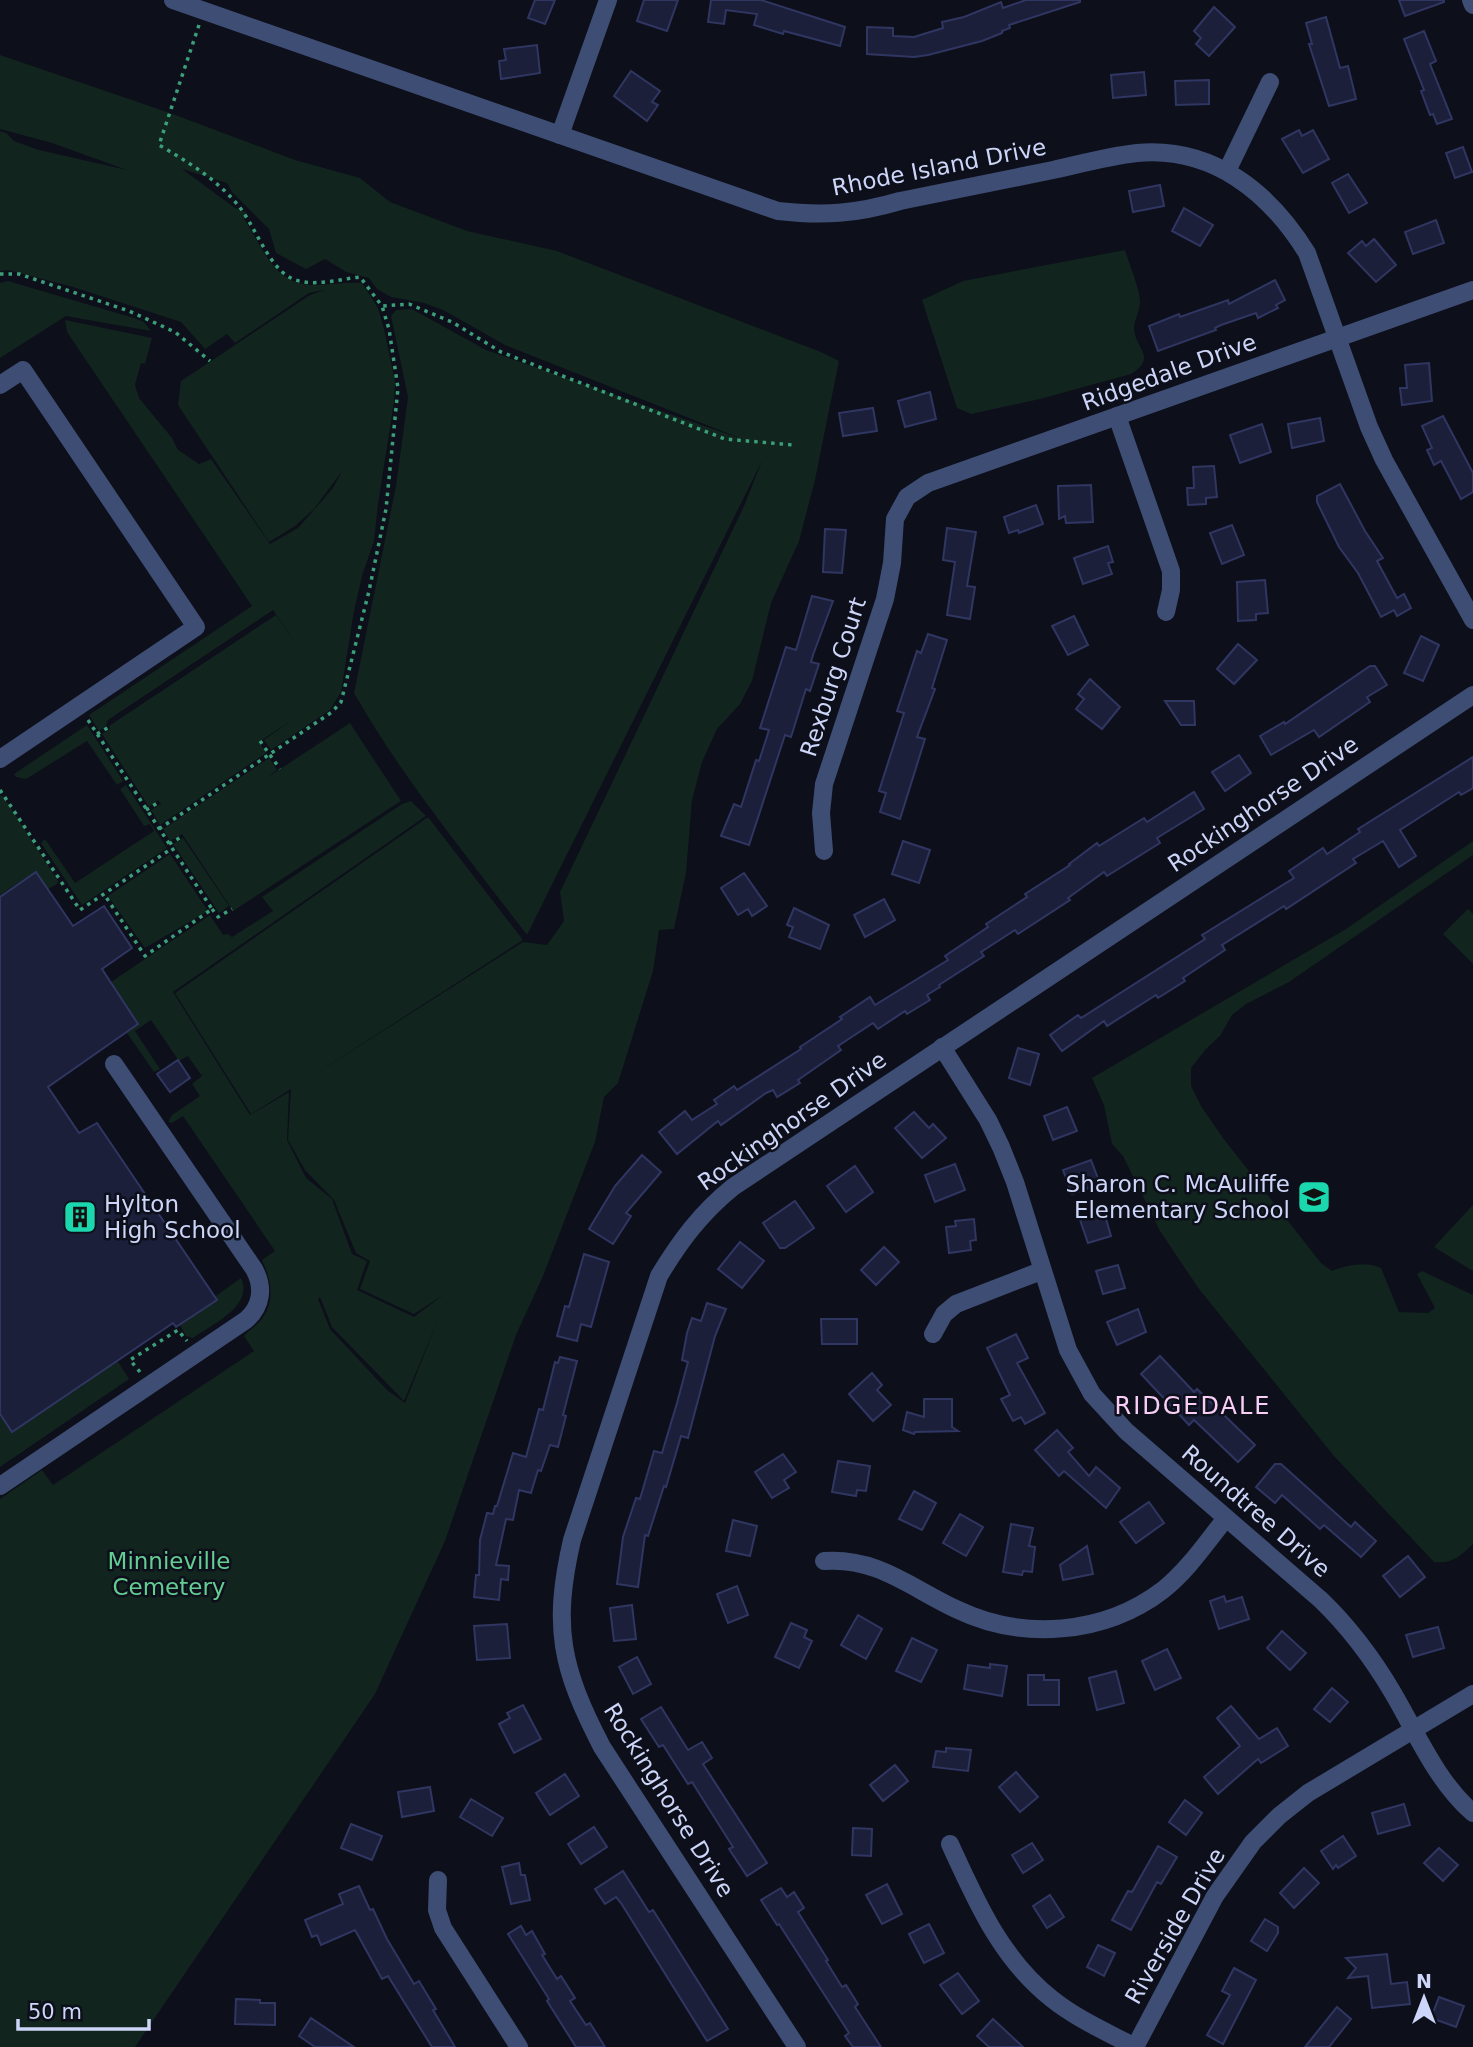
<svg xmlns="http://www.w3.org/2000/svg" width="1473" height="2047" viewBox="0 0 1473 2047" font-family="'DejaVu Sans',sans-serif">
<rect width="100%" height="100%" fill="#0d0f1a"/>
<g fill="#11241d" fill-rule="evenodd">
<path d="M0,55L170,113L295,160L360,178L390,202L467,231L557,251L821,352L839,361L815,480L799,541L771,603L752,681L740,704L717,729L702,762L692,800L686,873L674,929L659,930L653,971L618,1083L604,1097L595,1142L543,1276L516,1335L445,1541L375,1694L135,2047H0V1499L42,1470L53,1485L254,1351L244,1336C249,1330 256,1326 261,1320C276,1301 271,1280 262,1260L275,1251L183,1116L172,1123L168,1122L172,1115L200,1096L192,1084L202,1076L188,1056L179,1061L151,1020L135,1031L160,1069L154,1072L127,1033L139,1024L111,982L210,915L223,935L228,934L232,937L273,911L262,897L402,804L411,801L426,816L173,992L250,1115L289,1092L287,1140L306,1178L332,1199L352,1254L367,1261L357,1290L414,1317L443,1295L414,1314L360,1289L370,1261L356,1253L334,1200L305,1170L288,1140L291,1089L251,1114L175,993L428,817L523,940L320,1071L523,942L547,945L564,921L560,892L744,506L762,461L527,935C467,856 403,779 354,693L396,486L408,397L391,316L396,310L412,309L486,350L742,439L505,345L443,310L424,303L391,297L377,289L369,278L346,272L325,259L306,269L276,253L269,229L232,192L227,183L182,169L235,208L246,212L244,219C263,247 273,284 312,285C329,285 345,282 362,283L378,308L384,329L395,381L394,402L378,504L374,541L362,576L354,611L341,692L330,710L271,750L264,740L292,720L259,742L266,753L160,825L151,810L161,804L158,800L149,807L102,734L110,729L109,726L276,615L298,647L273,610L108,720L106,726L99,731L89,715L252,606L67,332L65,320L152,338L145,364L141,363L135,385L139,398L172,438L178,450L199,464L211,459L270,544L298,528L333,488L342,471L314,509L295,526L269,542L178,405L181,381L310,295L324,290L309,293L235,343L227,334L205,349L181,322L73,287L8,270L0,271V131L6,133L14,141L39,150L127,170L52,143L0,129ZM320,1297L332,1327L404,1401L437,1322L405,1403L387,1390L330,1329L318,1299Z"/>
<path d="M1125,250C1129,264 1141,291 1140,304C1139,312 1135,319 1134,326C1133,348 1159,356 1131,374L1040,399L971,414L957,408L922,300L963,281Z"/>
<path d="M8,281L134,318L144,322L151,331L66,316L0,358V283Z"/>
<path d="M350,723L401,801L233,911L182,834L170,841L163,829L269,758L277,770L268,777Z"/>
<path d="M87,725L123,781L117,785L87,741L26,779L16,777L14,774Z"/>
<path d="M126,785L167,848L82,905L41,843L45,839L75,883L154,831L150,824L144,826L120,789Z"/>
<path d="M0,796H3L58,881L57,884L48,889L36,871L0,895Z"/>
<path d="M183,838L229,906L219,913L173,844Z"/>
<path d="M1473,841V855L1289,982L1246,1004L1232,1015L1220,1036L1206,1049L1191,1068V1086L1201,1106L1223,1138L1321,1263L1332,1271C1347,1265 1366,1261 1381,1268L1399,1312L1428,1313L1435,1308L1417,1274L1422,1271L1473,1295V1544C1460,1556 1453,1564 1434,1562L1334,1456L1199,1289L1160,1231L1123,1156L1112,1144L1104,1105L1092,1078L1346,929Z"/>
<path d="M170,854L208,911L145,948L108,896Z"/>
<path d="M1468,909L1473,914V964L1443,934Z"/>
<path d="M1473,1205V1271L1434,1247Z"/>
<path d="M241,1278C254,1306 213,1324 193,1338L186,1336L180,1325L217,1300L216,1296Z"/>
<path d="M117,1360L129,1379L0,1467V1416L12,1433L81,1386L85,1392L81,1385Z"/>
</g>
<g fill="#1c1f39" stroke="#303662" stroke-width="2">
<path d="M535,0H555L545,24L528,18Z"/>
<path d="M644,0H678L667,31L637,21Z"/>
<path d="M711,0H761L845,27L840,46L784,31L783,34L754,25L757,14L726,10L724,24L708,22Z"/>
<path d="M1026,0H1080V2L1009,25L1010,28L1002,31V33L982,41L928,55L914,57L867,54V27L893,28V36L914,37L943,28L942,22L964,17L1001,2L1003,8Z"/>
<path d="M1399,0H1444V2L1405,16Z"/>
<path d="M1214,7L1235,27L1209,56L1196,44L1201,38L1194,31Z"/>
<path d="M1326,17L1340,68L1348,66L1356,99L1329,106L1309,44H1312L1306,23Z"/>
<path d="M1424,31L1436,61L1430,64L1452,119L1437,124L1433,114L1430,115L1421,91L1424,90L1404,39Z"/>
<path d="M537,45L540,73L501,79L499,61L506,60L504,49Z"/>
<path d="M631,71L660,91L652,102L658,105L647,121L614,96Z"/>
<path d="M1144,72L1146,95L1113,98L1111,75Z"/>
<path d="M1209,80V104L1176,105L1175,81Z"/>
<path d="M1299,130L1302,136L1313,130L1329,159L1303,173L1282,139Z"/>
<path d="M1463,147L1472,172L1455,178L1446,153Z"/>
<path d="M1348,174L1367,203L1349,213L1332,183Z"/>
<path d="M1160,185L1164,206L1133,212L1129,191Z"/>
<path d="M1184,208L1213,225L1200,246L1172,231Z"/>
<path d="M1436,220L1444,243L1413,254L1405,232Z"/>
<path d="M1374,239L1396,265L1376,282L1348,253L1362,241L1366,246Z"/>
<path d="M1275,280L1285,300L1276,305L1278,308L1258,318L1256,313L1221,325L1215,328L1216,330L1158,351L1149,326L1179,314L1180,317L1228,300L1229,304Z"/>
<path d="M1429,363L1432,401L1402,405L1400,388H1407L1405,365Z"/>
<path d="M930,392L936,419L905,427L898,401Z"/>
<path d="M873,408L877,431L843,436L839,413Z"/>
<path d="M1443,416L1473,473V492L1461,499L1441,461L1434,465L1427,450L1432,448L1422,426Z"/>
<path d="M1320,418L1324,441L1292,448L1288,424Z"/>
<path d="M1262,424L1271,452L1240,463L1230,435Z"/>
<path d="M1214,466L1217,497L1206,498V504L1188,505L1187,488H1194L1193,467Z"/>
<path d="M1340,484L1365,531L1383,558L1377,561L1397,598L1404,594L1411,608L1397,616L1394,610L1381,617L1358,573L1339,547L1317,502V496Z"/>
<path d="M1091,485L1093,522L1066,523L1065,516L1059,519L1058,486Z"/>
<path d="M1036,505L1043,524L1019,533L1018,530L1009,533L1004,517Z"/>
<path d="M1232,525L1244,555L1222,564L1210,533Z"/>
<path d="M947,528L976,532L967,586L975,587L970,619L947,615L955,562L943,560Z"/>
<path d="M825,529L846,530L842,573L823,572Z"/>
<path d="M1108,546L1113,562L1108,563L1112,574L1083,584L1074,558Z"/>
<path d="M1265,580L1268,613L1256,614V620L1238,621L1237,582Z"/>
<path d="M812,596L833,601L813,655L811,662L819,664L810,691L806,689L791,737L785,735L749,845L721,836L734,804L741,807L756,760L759,761L769,730L760,728L786,647L796,650Z"/>
<path d="M1074,616L1088,645L1068,655L1052,626Z"/>
<path d="M928,634L947,640L932,688L935,689L917,737L925,739L900,819L880,812L886,793L879,791L904,713L897,711L917,651L921,653Z"/>
<path d="M1421,636L1439,645L1423,681L1404,673Z"/>
<path d="M1238,644L1257,660L1234,684L1217,669Z"/>
<path d="M1370,666H1375L1387,685L1367,697L1370,702L1319,737L1314,730L1271,755L1260,736L1284,722L1285,724Z"/>
<path d="M1090,679L1120,707L1102,729L1076,709L1084,699L1078,694Z"/>
<path d="M1165,701H1194L1195,725H1181Z"/>
<path d="M1239,755L1251,773L1225,791L1212,772Z"/>
<path d="M1473,757V788L1461,795L1459,792L1400,830L1416,856L1399,867L1383,841L1353,859L1356,863L1286,909L1284,906L1222,945L1225,950L1183,978L1185,981L1158,998L1156,995L1107,1026L1104,1021L1062,1051L1050,1035L1078,1015L1081,1018L1205,939L1202,935L1294,878L1289,871L1323,848L1327,854L1360,832L1358,829Z"/>
<path d="M1194,792L1204,809L1157,838L1160,843L1107,876L1104,872L1068,898L1070,900L1018,934L1015,930L981,952L984,956L939,985L940,987L927,995L930,1000L907,1014L905,1011L878,1029L873,1023L838,1046L841,1050L798,1080L800,1083L777,1097L773,1090L766,1093L721,1125L718,1121L677,1154L659,1132L685,1111L692,1120L717,1104L714,1100L734,1086L737,1090L801,1049L800,1047L842,1019L840,1017L870,997L875,1005L948,960L945,956L988,927L986,924L1027,897L1025,894L1070,865L1069,864L1097,843L1099,846L1144,818L1147,822Z"/>
<path d="M903,841L930,850L919,883L892,874Z"/>
<path d="M36,872L73,926L104,906L132,948L102,969L138,1024L48,1087L79,1133L97,1123L217,1300L176,1327L173,1323L12,1432L0,1414V897Z"/>
<path d="M744,873L767,906L752,916L748,909L738,915L721,888Z"/>
<path d="M884,899L895,920L865,937L854,915Z"/>
<path d="M794,908L829,925L820,949L789,937L793,927L787,925Z"/>
<path d="M1018,1048L1039,1054L1030,1085L1009,1078Z"/>
<path d="M178,1060L190,1078L170,1092L157,1074Z"/>
<path d="M1067,1107L1077,1131L1053,1140L1044,1116Z"/>
<path d="M914,1112L929,1128L933,1124L946,1138L922,1158L895,1128Z"/>
<path d="M642,1155L661,1172L626,1213L631,1216L613,1244L589,1229L615,1186Z"/>
<path d="M1091,1160L1100,1184L1072,1194L1063,1170Z"/>
<path d="M955,1164L965,1190L935,1202L925,1175Z"/>
<path d="M855,1166L873,1192L846,1212L827,1186Z"/>
<path d="M795,1201L814,1228L785,1248H780L763,1223Z"/>
<path d="M1104,1212L1111,1236L1088,1243L1080,1220Z"/>
<path d="M974,1219L976,1240L970,1241L971,1250L949,1253L946,1227L956,1226L955,1221Z"/>
<path d="M740,1242L764,1261L742,1288L718,1269Z"/>
<path d="M884,1247L899,1262L876,1285L861,1270Z"/>
<path d="M584,1254L609,1262L591,1327L581,1324L577,1341L557,1336L565,1306L569,1307Z"/>
<path d="M1118,1265L1125,1288L1103,1294L1096,1271Z"/>
<path d="M707,1303L726,1309L715,1336L688,1438L681,1436L666,1487L664,1486L648,1536L645,1535L638,1587L617,1584L623,1537L636,1498L640,1499L654,1451L662,1453L677,1403L688,1362L682,1360L687,1333L692,1318L701,1321Z"/>
<path d="M1138,1309L1146,1332L1117,1345L1107,1322Z"/>
<path d="M821,1319H857V1344H822Z"/>
<path d="M1016,1334L1028,1358L1017,1363L1045,1413L1025,1424L1021,1417L1013,1421L1001,1399L1010,1395L987,1348Z"/>
<path d="M1160,1356L1194,1392L1197,1389L1255,1445L1238,1462L1194,1420L1189,1425L1141,1374Z"/>
<path d="M560,1357L577,1361L563,1415L566,1416L558,1447L550,1445L541,1471L538,1470L531,1493L519,1490L513,1520L506,1519L496,1565L509,1566L508,1580L501,1579L499,1600L474,1597L476,1575H479L480,1540L487,1513L493,1514L495,1506H497L513,1453L526,1457L539,1409L543,1410L555,1362L558,1363Z"/>
<path d="M872,1373L882,1385L877,1390L891,1405L873,1421L849,1394Z"/>
<path d="M924,1399H952V1427L958,1431L915,1432L914,1434L903,1430L907,1412L924,1417Z"/>
<path d="M1057,1430L1073,1448L1068,1452L1089,1476L1096,1467L1120,1488L1106,1508L1064,1471L1059,1476L1035,1450Z"/>
<path d="M783,1454L796,1472L784,1480L789,1488L772,1498L755,1472Z"/>
<path d="M838,1461L870,1466L866,1491L857,1490L856,1496L832,1492Z"/>
<path d="M1275,1464H1281L1351,1527L1355,1522L1376,1541L1361,1557L1324,1525L1320,1529L1282,1495L1275,1503L1256,1487Z"/>
<path d="M914,1491L936,1503L922,1530L899,1519Z"/>
<path d="M1149,1502L1164,1523L1136,1543L1120,1522Z"/>
<path d="M960,1514L983,1527L966,1556L943,1543Z"/>
<path d="M733,1520L757,1526L750,1556L726,1551Z"/>
<path d="M1011,1524L1033,1528L1029,1546L1035,1547L1032,1572L1023,1571L1022,1575L1003,1572Z"/>
<path d="M1087,1546L1093,1574L1063,1580L1060,1565Z"/>
<path d="M1408,1556L1425,1577L1400,1597L1383,1576Z"/>
<path d="M737,1586L748,1615L728,1623L717,1594Z"/>
<path d="M1224,1596L1226,1602L1242,1597L1249,1619L1219,1629L1210,1601Z"/>
<path d="M632,1605L636,1639L614,1641L610,1608Z"/>
<path d="M858,1615L882,1629L866,1659L841,1645Z"/>
<path d="M791,1623L807,1630L804,1637L812,1641L799,1668L775,1657Z"/>
<path d="M507,1624L510,1658L477,1660L474,1626Z"/>
<path d="M1438,1627L1444,1648L1413,1657L1406,1635Z"/>
<path d="M1282,1631L1306,1653L1290,1670L1267,1648Z"/>
<path d="M912,1638L937,1650L921,1682L896,1671Z"/>
<path d="M1167,1649L1181,1678L1155,1690L1142,1661Z"/>
<path d="M637,1657L651,1684L633,1694L619,1667Z"/>
<path d="M990,1664L1007,1666L1002,1696L964,1689L968,1665L990,1668Z"/>
<path d="M1116,1671L1124,1703L1097,1710L1089,1678Z"/>
<path d="M1028,1675H1044V1680H1059V1705H1028Z"/>
<path d="M1332,1688L1348,1702L1330,1722L1314,1709Z"/>
<path d="M523,1705L541,1739L514,1753L499,1724L510,1718L507,1713Z"/>
<path d="M1231,1706L1259,1739L1277,1728L1288,1746L1261,1763L1258,1759L1218,1794L1204,1777L1240,1746L1217,1718Z"/>
<path d="M661,1707L688,1750L702,1742L712,1758L703,1764L767,1863L747,1876L729,1849L733,1847L692,1782L688,1784L663,1745L659,1747L641,1719Z"/>
<path d="M946,1748L971,1750L968,1771L933,1767L936,1751L946,1752Z"/>
<path d="M895,1765L908,1781L883,1801L870,1785Z"/>
<path d="M1016,1772L1038,1797L1020,1812L999,1787Z"/>
<path d="M565,1774L579,1796L550,1815L536,1793Z"/>
<path d="M430,1787L434,1811L402,1817L398,1792Z"/>
<path d="M471,1799L503,1818L492,1836L460,1817Z"/>
<path d="M1185,1800L1202,1813L1186,1835L1169,1822Z"/>
<path d="M1404,1804L1410,1825L1378,1834L1372,1813Z"/>
<path d="M351,1824L382,1836L372,1860L341,1848Z"/>
<path d="M594,1827L607,1847L581,1864L568,1844Z"/>
<path d="M853,1828L872,1829L871,1856L852,1855Z"/>
<path d="M1343,1836L1356,1856L1338,1868L1336,1865L1333,1869L1321,1851Z"/>
<path d="M1032,1843L1043,1860L1023,1873L1012,1855Z"/>
<path d="M1158,1846L1177,1857L1161,1884L1157,1882L1131,1930L1112,1920L1128,1891L1132,1892Z"/>
<path d="M1439,1848L1458,1865L1443,1881L1424,1863Z"/>
<path d="M519,1863L521,1875H525L530,1900L511,1904L502,1867Z"/>
<path d="M1304,1868L1319,1883L1294,1908L1280,1893Z"/>
<path d="M623,1871L649,1912L653,1910L728,2029L707,2041L621,1903L616,1897L605,1904L595,1889Z"/>
<path d="M887,1884L902,1914L882,1924L866,1895Z"/>
<path d="M359,1886L370,1910L373,1909L387,1939L414,1984L419,1981L436,2009L433,2010L455,2047H432L388,1976L382,1979L355,1930L321,1945L317,1935L312,1937L305,1920L343,1904L339,1894Z"/>
<path d="M781,1888L787,1897L794,1892L804,1908L798,1912L828,1960L826,1961L842,1987L846,1985L858,2004L855,2007L881,2047H853L845,2036L849,2033L779,1924L777,1925L761,1900Z"/>
<path d="M1050,1895L1064,1917L1047,1928L1033,1906Z"/>
<path d="M1265,1919L1278,1927V1933L1267,1951L1251,1941Z"/>
<path d="M929,1924L944,1953L924,1963L909,1934Z"/>
<path d="M521,1926L526,1935L532,1931L545,1954L542,1955L557,1979L561,1976L575,1998L570,2001L586,2025L590,2023L605,2047H576L547,2001L549,1999L508,1934Z"/>
<path d="M1098,1945L1115,1953L1104,1976L1087,1967Z"/>
<path d="M1387,1954L1391,1984L1407,1982L1410,2004L1372,2008L1368,1976L1348,1978L1356,1968L1346,1958Z"/>
<path d="M1234,1968L1256,1980L1223,2044L1207,2035L1230,1995L1222,1991Z"/>
<path d="M958,1973L979,2001L962,2014L940,1985Z"/>
<path d="M1439,1997L1464,2006L1456,2027L1431,2018Z"/>
<path d="M236,1999L260,2000V2003H275V2025L235,2024Z"/>
<path d="M1337,2007L1351,2019L1329,2047H1305Z"/>
<path d="M311,2018L354,2047H315L299,2036Z"/>
<path d="M993,2019L1023,2047H989L977,2036Z"/>
</g>
<g fill="none" stroke-linecap="round" stroke-linejoin="round">
<g stroke="#3b9f79" stroke-width="3.5" stroke-dasharray="3.5 5" stroke-linecap="butt">
<path d="M199,25L159,145C188,162 215,178 237,204C254,223 268,267 291,278C310,288 340,279 360,277L382,306L409,304L452,322L501,352L725,439L793,445"/>
<path d="M0,274H19L129,311L175,332L210,361"/>
<path d="M88,720L212,909L145,956L104,894"/>
<path d="M97,734L109,727"/>
<path d="M260,741L280,769"/>
<path d="M0,790L80,910L171,849"/>
<path d="M146,810L159,802"/>
<path d="M159,829L332,712L341,702L369,591L386,509L398,388L389,329L382,306"/>
<path d="M169,844L183,836"/>
<path d="M212,909L218,917L232,909"/>
<path d="M140,1372L130,1360L178,1330L187,1341"/>
</g>
<g stroke="#3e4d74" stroke-width="18">
<path d="M173,0L778,211C823,216 856,214 900,201C951,191 1002,180 1053,170C1080,164 1109,156 1137,153C1213,146 1270,193 1307,253L1369,427L1384,460L1473,620"/>
<path d="M1471,0L1473,5"/>
<path d="M560,135L608,0"/>
<path d="M1227,171L1270,82"/>
<path d="M0,385L23,370L196,627L0,759"/>
<path d="M1117,416L1171,571V590L1166,612"/>
<path d="M824,851L821,813L824,784L885,599L892,563L895,519L907,497L928,483L1473,290"/>
<path d="M942,1047L988,1120L1001,1147L1015,1182L1068,1350L1092,1394L1126,1431L1321,1600C1350,1628 1373,1659 1393,1693C1417,1734 1437,1782 1473,1813"/>
<path d="M933,1334L944,1314L956,1304L1041,1271"/>
<path d="M0,1486L246,1320C262,1306 264,1287 254,1269L114,1064"/>
<path d="M824,1561C877,1557 911,1588 956,1609C1022,1641 1104,1635 1163,1590C1188,1570 1206,1543 1226,1518"/>
<path d="M950,1844C976,1901 1001,1959 1052,1999C1077,2019 1107,2032 1135,2047"/>
<path d="M438,1880L437,1910L443,1928L519,2047"/>
<path d="M797,2047L602,1747C561,1668 552,1627 572,1540L659,1276C680,1241 701,1213 733,1187L1473,695"/>
<path d="M1135,2047L1215,1896L1253,1842L1279,1816L1308,1793L1473,1694"/>
</g>
</g>
<defs>
<symbol id="school-square" viewBox="-11 -11 22 22"><rect x="-9" y="-9" width="18" height="18" rx="4" fill="#1bd7ae" stroke="#0d0f1a"/><path d="M0-5L7-2L0 1L-7-2ZM-4 1L0 2.5L4 1V4Q0 6-4 4Z" fill="#111"/></symbol>
<symbol id="building-square" viewBox="-11 -11 22 22"><rect x="-9" y="-9" width="18" height="18" rx="4" fill="#1bd7ae" stroke="#0d0f1a"/><path d="M-4-6H4V6H1V3H-1V6H-4ZM-2.5-4.3h1.7v1.8h-1.7ZM.8-4.3h1.7v1.8H.8ZM-2.5-1h1.7V.8h-1.7ZM.8-1h1.7V.8H.8Z" fill="#111"/></symbol>
</defs>
<g fill-rule="evenodd">
<use href="#school-square" x="1295" y="1178" width="38" height="38"/>
<use href="#building-square" x="61" y="1198" width="38" height="38"/>
</g>
<g text-anchor="middle" dominant-baseline="central" stroke-width="5" stroke-linejoin="round" paint-order="stroke">
<g font-size="23" fill="#cdd6f9" stroke="#0d0f1a">
<text transform="translate(939 167) rotate(-11)">Rhode Island Drive</text>
<text transform="translate(1169 372) rotate(-20)">Ridgedale Drive</text>
<text transform="translate(833 677) rotate(-72)">Rexburg Court</text>
<text transform="translate(1263 804) rotate(-34)">Rockinghorse Drive</text>
<text transform="translate(792 1121) rotate(-35)">Rockinghorse Drive</text>
<text transform="translate(1256 1511) rotate(41)">Roundtree Drive</text>
<text transform="translate(669 1800) rotate(58)">Rockinghorse Drive</text>
<text transform="translate(1175 1926) rotate(-60)">Riverside Drive</text>
</g>
<g font-size="23" fill="#cdd6f9" stroke="#0d0f1a" text-anchor="end">
<text x="1290" y="1184">Sharon C. McAuliffe<tspan x="1290" dy="26">Elementary School</tspan></text>
<text x="104" y="1204" text-anchor="start">Hylton<tspan x="104" dy="26">High School</tspan></text>
</g>
<g font-size="23" fill="#63ce92" stroke="#0d0f1a">
<text x="169" y="1561">Minnieville<tspan x="169" dy="26">Cemetery</tspan></text>
</g>
<g font-size="24" letter-spacing="2" fill="#f9cff7" stroke="#0d0f1a">
<text x="1193" y="1406">RIDGEDALE</text>
</g>
</g>
<g transform="translate(1424 1998)" stroke="#0d0f1a" stroke-width="5" paint-order="stroke">
<path d="M0-5L12 26L0 18L-12 26Z" fill="#cdd6f9"/>
<text y="-10" font-size="19" font-weight="bold" text-anchor="middle" fill="#cdd6f9">N</text>
</g>
<path d="M18 2019v10h131v-10" fill="none" stroke="#cdd6f9" stroke-width="3.5"/>
<text x="28" y="2019" font-size="21" fill="#cdd6f9" stroke="#0d0f1a" stroke-width="5" paint-order="stroke">50 m</text>
</svg>
